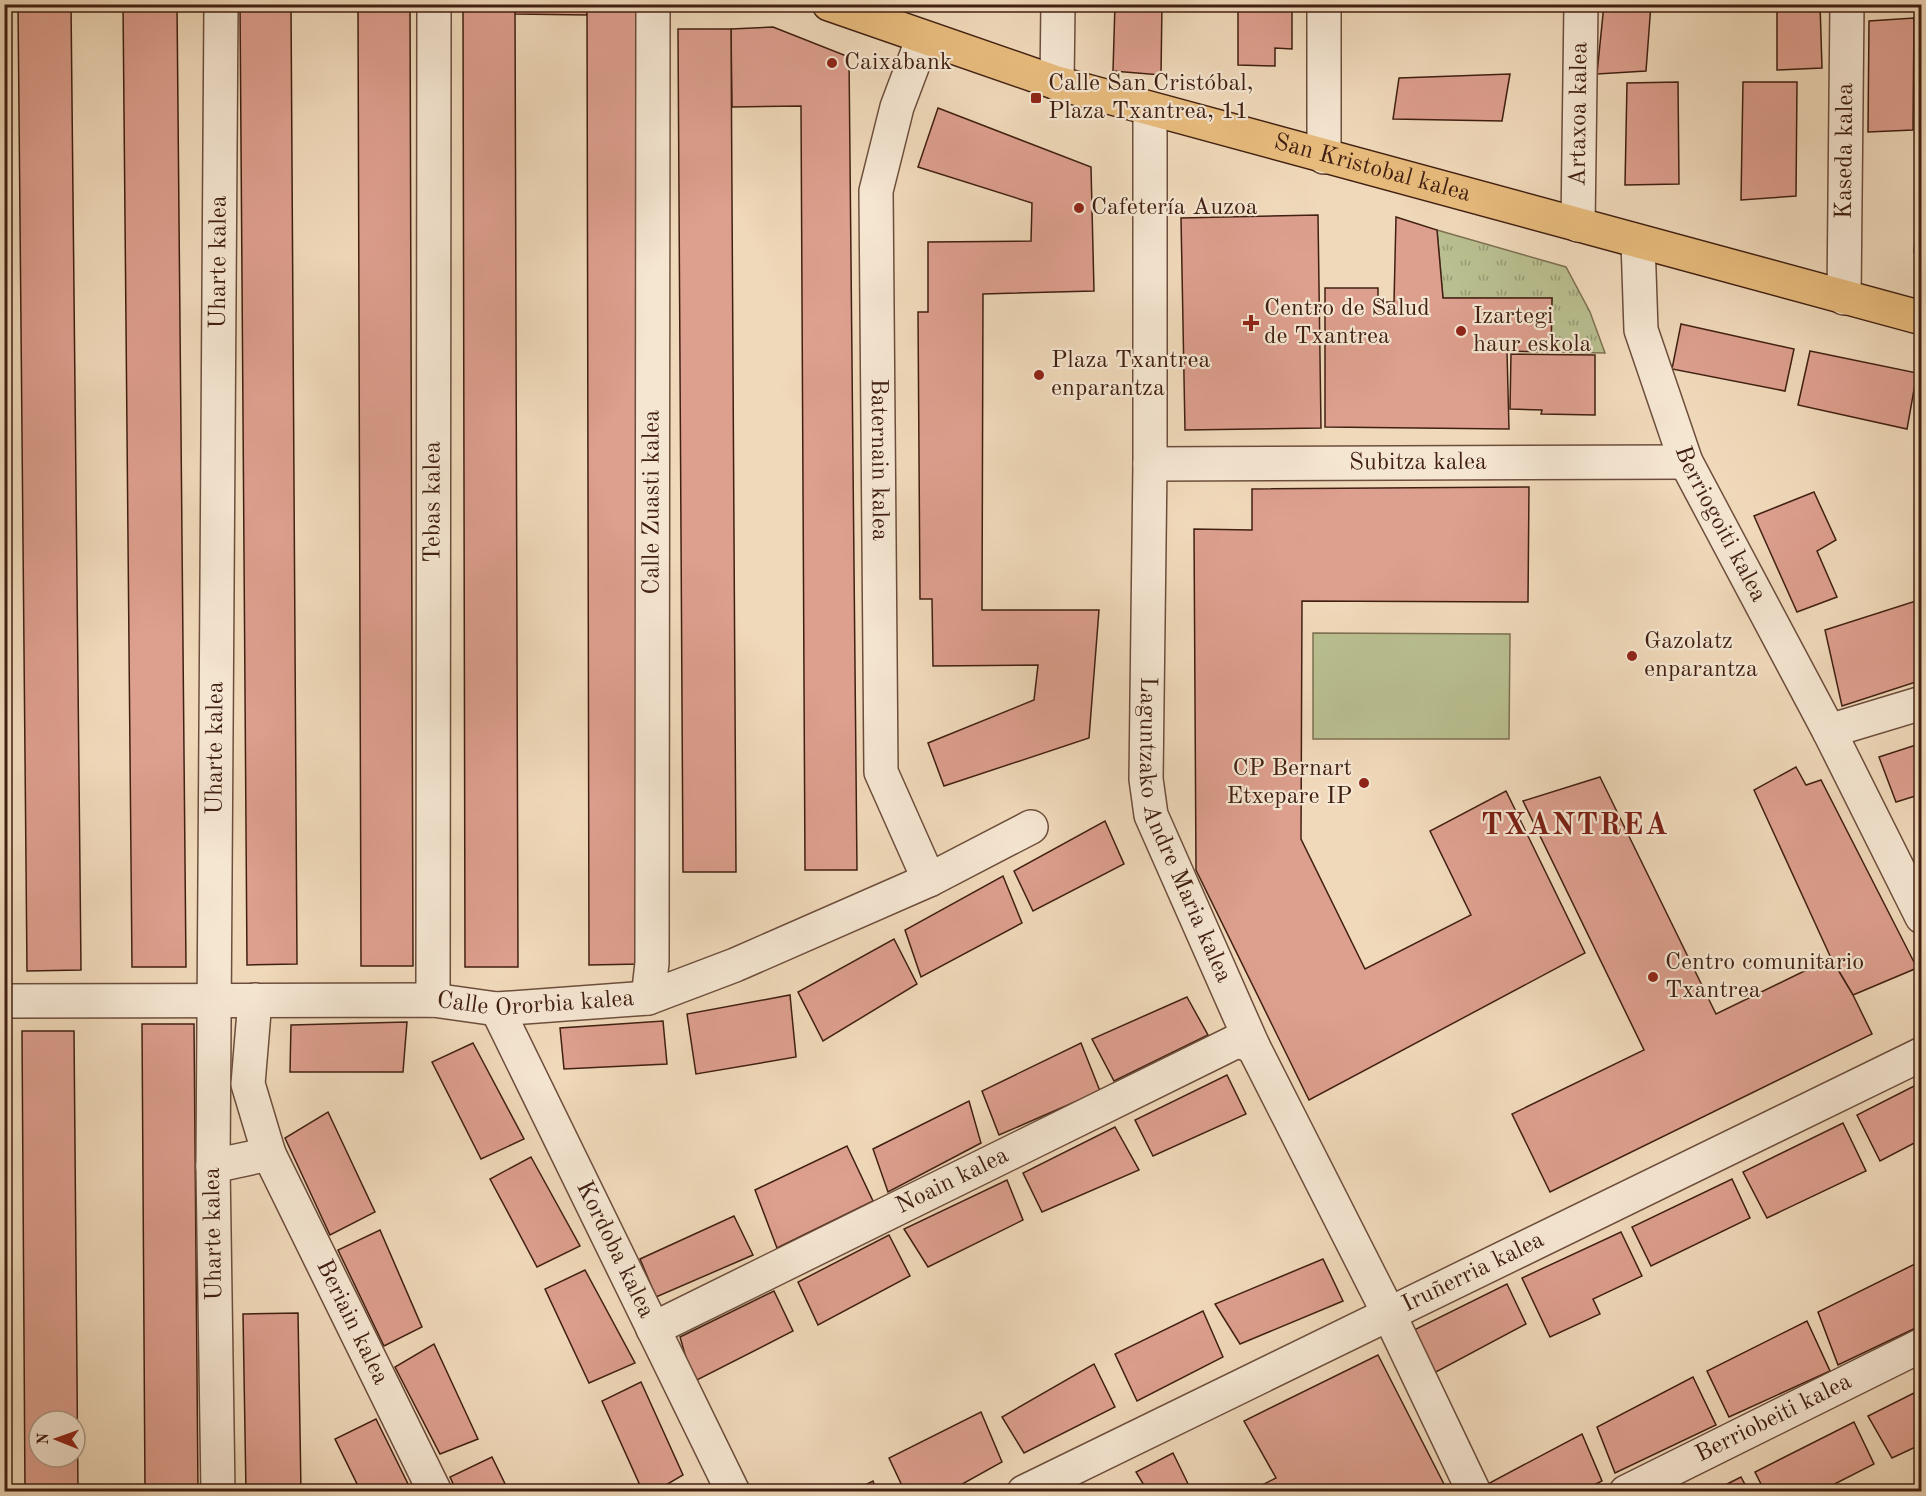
<svg xmlns="http://www.w3.org/2000/svg" width="1926" height="1496" viewBox="0 0 1926 1496" font-family="'Old Standard TT',serif">
<defs>
<pattern id="park-tufts" width="24" height="20" patternUnits="userSpaceOnUse" patternTransform="scale(1.5)"><rect width="24" height="20" fill="#b9bf90"/><path d="M3 7l-1-3M5 7V3M7 7l1-3M15 17l-1-3M17 17v-4M19 17l1-3" fill="none" stroke="#989b74"/></pattern>
</defs>
<rect width="100%" height="100%" fill="#f0d9ba"/>
<filter id="stains"><feTurbulence type="fractalNoise" baseFrequency=".00333" numOctaves="4"/><feColorMatrix values="0 0 0 0 .2 0 0 0 0 .09 0 0 0 0 .02 0 0 0 .5 -.17"/></filter>
<radialGradient id="worn" r=".72"><stop offset=".6" stop-color="#630" stop-opacity="0"/><stop offset="1" stop-color="#630" stop-opacity=".3"/></radialGradient>
<path fill="url(#park-tufts)" stroke="#7d7051" stroke-width="1.5" d="M1437,230L1566,267L1590,312L1605,353L1551,352L1552,298H1443Z"/>
<path fill="#b9bf90" stroke="#7d7051" stroke-width="1.5" d="M1313,633L1510,634L1509,739H1313Z"/>
<g fill="#dd9f8e" stroke="#412012" stroke-width="1.5" fill-rule="evenodd">
<path d="M18,4H71L81,970L27,971Z"/>
<path d="M123,4H177L186,967H132Z"/>
<path d="M240,4H291L297,964L247,965Z"/>
<path d="M410,4L413,966H361L358,5Z"/>
<path d="M495,4H587V15L515,14V6Z"/>
<path d="M587,4H639L641,964L589,965Z"/>
<path d="M1115,4H1162L1161,75L1113,71Z"/>
<path d="M1238,4H1292V49L1275,48V66L1238,65Z"/>
<path d="M1342,4H1389V9L1342,11Z"/>
<path d="M1515,4H1555V7L1515,9Z"/>
<path d="M1604,4H1651L1646,71L1597,74Z"/>
<path d="M1777,4H1820L1822,68L1777,70Z"/>
<path d="M463,6H515L518,967H465Z"/>
<path d="M1914,18L1913,130L1868,132L1869,21Z"/>
<path d="M773,27L849,57L857,870H805L801,106L732,107L731,29Z"/>
<path d="M678,29H731L736,872H683Z"/>
<path d="M1510,74L1502,121L1393,119L1399,78Z"/>
<path d="M1678,82L1679,184L1625,185L1627,83Z"/>
<path d="M1743,82H1797L1796,196L1741,200Z"/>
<path d="M938,108L1091,167L1094,291L983,294L982,610H1099L1089,738L944,786L928,743L1034,700L1038,665L933,666L932,599H920L918,312H928V242L1031,241L1032,203L918,167Z"/>
<path d="M1918,205H1922V252H1914Z"/>
<path d="M1318,215L1321,428L1185,430L1181,218Z"/>
<path d="M1396,217L1437,230L1443,298H1552L1551,352L1507,351L1509,429L1325,427V288H1378V302H1394Z"/>
<path d="M1681,324L1794,349L1785,391L1672,369Z"/>
<path d="M1810,351L1917,373L1907,429L1798,405Z"/>
<path d="M1511,354L1595,355V415L1541,414L1542,410L1510,409Z"/>
<path d="M1529,487L1528,602L1302,601L1301,839L1365,969L1471,915L1430,831L1506,791L1585,953L1309,1100L1196,870L1194,529L1252,530V489Z"/>
<path d="M1814,492L1836,540L1817,551L1837,597L1797,612L1754,516Z"/>
<path d="M1922,599V680L1842,706L1825,630Z"/>
<path d="M1922,743V794L1896,802L1879,757Z"/>
<path d="M1796,767L1806,785L1821,780L1917,968L1853,995L1831,958L1754,790Z"/>
<path d="M1600,777L1716,1014L1831,958L1853,995L1872,1034L1550,1192L1512,1114L1644,1050L1523,801Z"/>
<path d="M1105,821L1124,864L1033,911L1014,871Z"/>
<path d="M1003,876L1022,923L921,977L905,930Z"/>
<path d="M894,939L917,984L823,1041L798,992Z"/>
<path d="M790,995L796,1057L696,1074L687,1014Z"/>
<path d="M1187,997L1208,1035L1114,1081L1092,1039Z"/>
<path d="M663,1021L667,1064L564,1069L560,1028Z"/>
<path d="M407,1022L403,1072H290L291,1025Z"/>
<path d="M142,1024H194L198,1492H145Z"/>
<path d="M22,1031H74L78,1492H25ZM39,1421H75V1457H39Z"/>
<path d="M473,1043L524,1139L481,1159L432,1062Z"/>
<path d="M1081,1043L1100,1091L999,1135L982,1091Z"/>
<path d="M1227,1075L1246,1114L1153,1156L1135,1120Z"/>
<path d="M1922,1082V1139L1880,1161L1857,1115Z"/>
<path d="M969,1101L981,1143L888,1192L873,1149Z"/>
<path d="M328,1112L375,1212L330,1235L285,1138Z"/>
<path d="M1843,1123L1866,1171L1767,1218L1743,1172Z"/>
<path d="M1115,1127L1139,1170L1042,1212L1023,1173Z"/>
<path d="M847,1146L873,1201L777,1248L755,1190Z"/>
<path d="M531,1157L580,1246L537,1267L490,1179Z"/>
<path d="M1732,1179L1750,1218L1651,1266L1632,1227Z"/>
<path d="M1007,1180L1023,1220L928,1267L904,1229Z"/>
<path d="M734,1216L753,1255L656,1297L640,1259Z"/>
<path d="M380,1230L422,1327L384,1346L338,1250Z"/>
<path d="M1621,1232L1642,1276L1593,1299L1600,1314L1550,1337L1522,1278Z"/>
<path d="M889,1235L910,1276L818,1325L798,1282Z"/>
<path d="M1323,1259L1343,1301L1240,1344L1215,1304Z"/>
<path d="M1919,1262L1922,1269V1325L1838,1365L1818,1312Z"/>
<path d="M585,1270L635,1363L589,1383L545,1289Z"/>
<path d="M1507,1284L1526,1324L1434,1373L1414,1330Z"/>
<path d="M774,1291L793,1331L693,1382L680,1337Z"/>
<path d="M1203,1311L1223,1357L1137,1401L1115,1354Z"/>
<path d="M298,1313L301,1492H246L243,1314Z"/>
<path d="M1807,1321L1830,1371L1729,1417L1707,1371Z"/>
<path d="M434,1344L478,1439L440,1454L395,1367Z"/>
<path d="M1378,1355L1448,1492H1248L1276,1478L1244,1421Z"/>
<path d="M1094,1364L1115,1407L1024,1453L1002,1417Z"/>
<path d="M1693,1377L1716,1425L1615,1473L1597,1427Z"/>
<path d="M641,1382L683,1475L654,1492H643L602,1401Z"/>
<path d="M1922,1389V1444L1892,1458L1868,1416Z"/>
<path d="M981,1412L1002,1462L948,1492H905L889,1458Z"/>
<path d="M376,1419L412,1492H361L335,1439Z"/>
<path d="M1854,1422L1874,1464L1819,1492H1765L1755,1472Z"/>
<path d="M1582,1434L1602,1481L1580,1492H1488L1484,1486Z"/>
<path d="M1173,1453L1192,1492H1148L1136,1472Z"/>
<path d="M492,1457L509,1492H457L450,1477Z"/>
<path d="M1741,1477L1749,1492H1711Z"/>
<path d="M873,1481L877,1492H851Z"/>
</g>
<g fill="none" stroke-linecap="round" stroke-linejoin="round">
<defs>
<g id="minor">
<path d="M1324,4V157"/>
<path id="s1" d="M923,38L897,107L876,191L881,772L929,880"/>
<path d="M1057,83L1058,4"/>
<path id="s2" d="M1150,109V464L1146,779L1151,815L1253,1046L1388,1312L1474,1492"/>
<path id="s3" d="M1578,225L1581,4"/>
<path id="s4" d="M1638,242L1641,330L1686,462L1829,731L1922,917"/>
<path id="s5" d="M1844,298L1847,4"/>
<path id="s6" d="M1150,464L1686,462"/>
<path d="M1829,731L1922,703"/>
<path id="s7" d="M648,998L652,963L653,4"/>
<path id="s8" d="M255,1000L248,1084L269,1154L435,1492"/>
<path id="s9" d="M433,1000L434,4"/>
<path id="s10" d="M4,1001L433,1000L497,1009L648,998L735,965L929,880L1031,827"/>
<path id="s11" d="M497,1009L733,1492"/>
<path d="M213,1166L269,1154"/>
<path id="s12" d="M653,1329L1237,1041L1253,1046"/>
<path id="s13" d="M218,1492L213,1166L221,4"/>
<path id="s14" d="M1024,1492L1922,1054"/>
<path id="s15" d="M1626,1492L1922,1345"/>
</g>
<g id="major">
<path id="s16" d="M829,4L1057,83L1922,318"/>
</g>
</defs>
<use href="#minor" stroke="#6d4e3c" stroke-width="36"/>
<use href="#major" stroke="#412012" stroke-width="36"/>
<use href="#minor" stroke="#f5e6d2" stroke-width="33"/>
<use href="#major" stroke="#e8bc7d" stroke-width="33"/>
</g>
<g fill="#8f2418" stroke="#f5e6d2" stroke-width="2">
<circle cx="832" cy="63" r="6"/>
<rect x="1030" y="92" width="12" height="12" rx="3"/>
<circle cx="1079" cy="208" r="6"/>
<path d="M1248 314h6v6h6v6h-6v6h-6v-6h-6v-6h6z"/>
<circle cx="1461" cy="331" r="6"/>
<circle cx="1039" cy="375" r="6"/>
<circle cx="1632" cy="656" r="6"/>
<circle cx="1364" cy="783" r="6"/>
<circle cx="1653" cy="977" r="6"/>
</g>
<g text-anchor="middle" dominant-baseline="central" stroke-width="4.5" stroke-linejoin="round" paint-order="stroke">
<g font-size="24" fill="#412012" stroke="#f5e6d2" text-anchor="start">
<text x="844" y="63">Caixabank</text>
<text x="1048" y="84">Calle San Cristóbal,<tspan x="1048" dy="28">Plaza Txantrea, 11</tspan></text>
<text x="1091" y="208">Cafetería Auzoa</text>
<text x="1264" y="309">Centro de Salud<tspan x="1264" dy="28">de Txantrea</tspan></text>
<text x="1473" y="317">Izartegi<tspan x="1473" dy="28">haur eskola</tspan></text>
<text x="1051" y="361">Plaza Txantrea<tspan x="1051" dy="28">enparantza</tspan></text>
<text x="1644" y="642">Gazolatz<tspan x="1644" dy="28">enparantza</tspan></text>
<text x="1352" y="769" text-anchor="end">CP Bernart<tspan x="1352" dy="28">Etxepare IP</tspan></text>
<text x="1665" y="963">Centro comunitario<tspan x="1665" dy="28">Txantrea</tspan></text>
</g>
<g font-size="24" fill="#412012" stroke="#f5e6d2">
<text stroke="none"><textPath href="#s3" startOffset="111">Artaxoa kalea</textPath></text>
<text stroke="none"><textPath href="#s5" startOffset="147">Kaseda kalea</textPath></text>
<text stroke="none"><textPath href="#s16" startOffset="568">San Kristobal kalea</textPath></text>
<text stroke="none"><textPath href="#s13" startOffset="1230">Uharte kalea</textPath></text>
<text stroke="none"><textPath href="#s1" startOffset="429">Baternain kalea</textPath></text>
<text stroke="none"><textPath href="#s6" startOffset="268">Subitza kalea</textPath></text>
<text stroke="none"><textPath href="#s7" startOffset="496">Calle Zuasti kalea</textPath></text>
<text stroke="none"><textPath href="#s9" startOffset="498">Tebas kalea</textPath></text>
<text stroke="none"><textPath href="#s4" startOffset="298">Berriogoiti kalea</textPath></text>
<text stroke="none"><textPath href="#s13" startOffset="744">Uharte kalea</textPath></text>
<text stroke="none"><textPath href="#s2" startOffset="728">Laguntzako Andre Maria kalea</textPath></text>
<text stroke="none"><textPath href="#s10" startOffset="532">Calle Ororbia kalea</textPath></text>
<text stroke="none"><textPath href="#s12" startOffset="334">Noain kalea</textPath></text>
<text transform="translate(214 1234) rotate(-91)">Uharte kalea</text>
<text stroke="none"><textPath href="#s11" startOffset="268">Kordoba kalea</textPath></text>
<text stroke="none"><textPath href="#s14" startOffset="500">Iruñerria kalea</textPath></text>
<text stroke="none"><textPath href="#s8" startOffset="345">Beriain kalea</textPath></text>
<text stroke="none"><textPath href="#s15" startOffset="165">Berriobeiti kalea</textPath></text>
</g>
<g font-size="30" font-weight="bold" letter-spacing="1.5" fill="#7a1f14" stroke="#f5e6d2">
<text x="1575" y="826">TXANTREA</text>
</g>
</g>
<rect width="1926" height="1496" fill="none" stroke="#f0d9ba" stroke-width="24"/>
<rect x="6" y="6" width="1914" height="1484" fill="none" stroke="#412012" stroke-width="3"/>
<rect x="12" y="12" width="1902" height="1472" fill="none" stroke="#412012" stroke-width="1.5"/>
<g transform="translate(57 1439) rotate(271)"><circle r="28" fill="#f5e6d2" stroke="#ad9785" stroke-width="1.5"/>
<path d="M0-4.5L10 22L0 15L-10 22Z" fill="#8f2418"/>
<text y="-9" font-size="16" font-weight="bold" text-anchor="middle" fill="#412012">N</text>
</g>
<rect width="100%" height="100%" filter="url(#stains)"/>
<rect width="100%" height="100%" fill="url(#worn)"/>
</svg>
